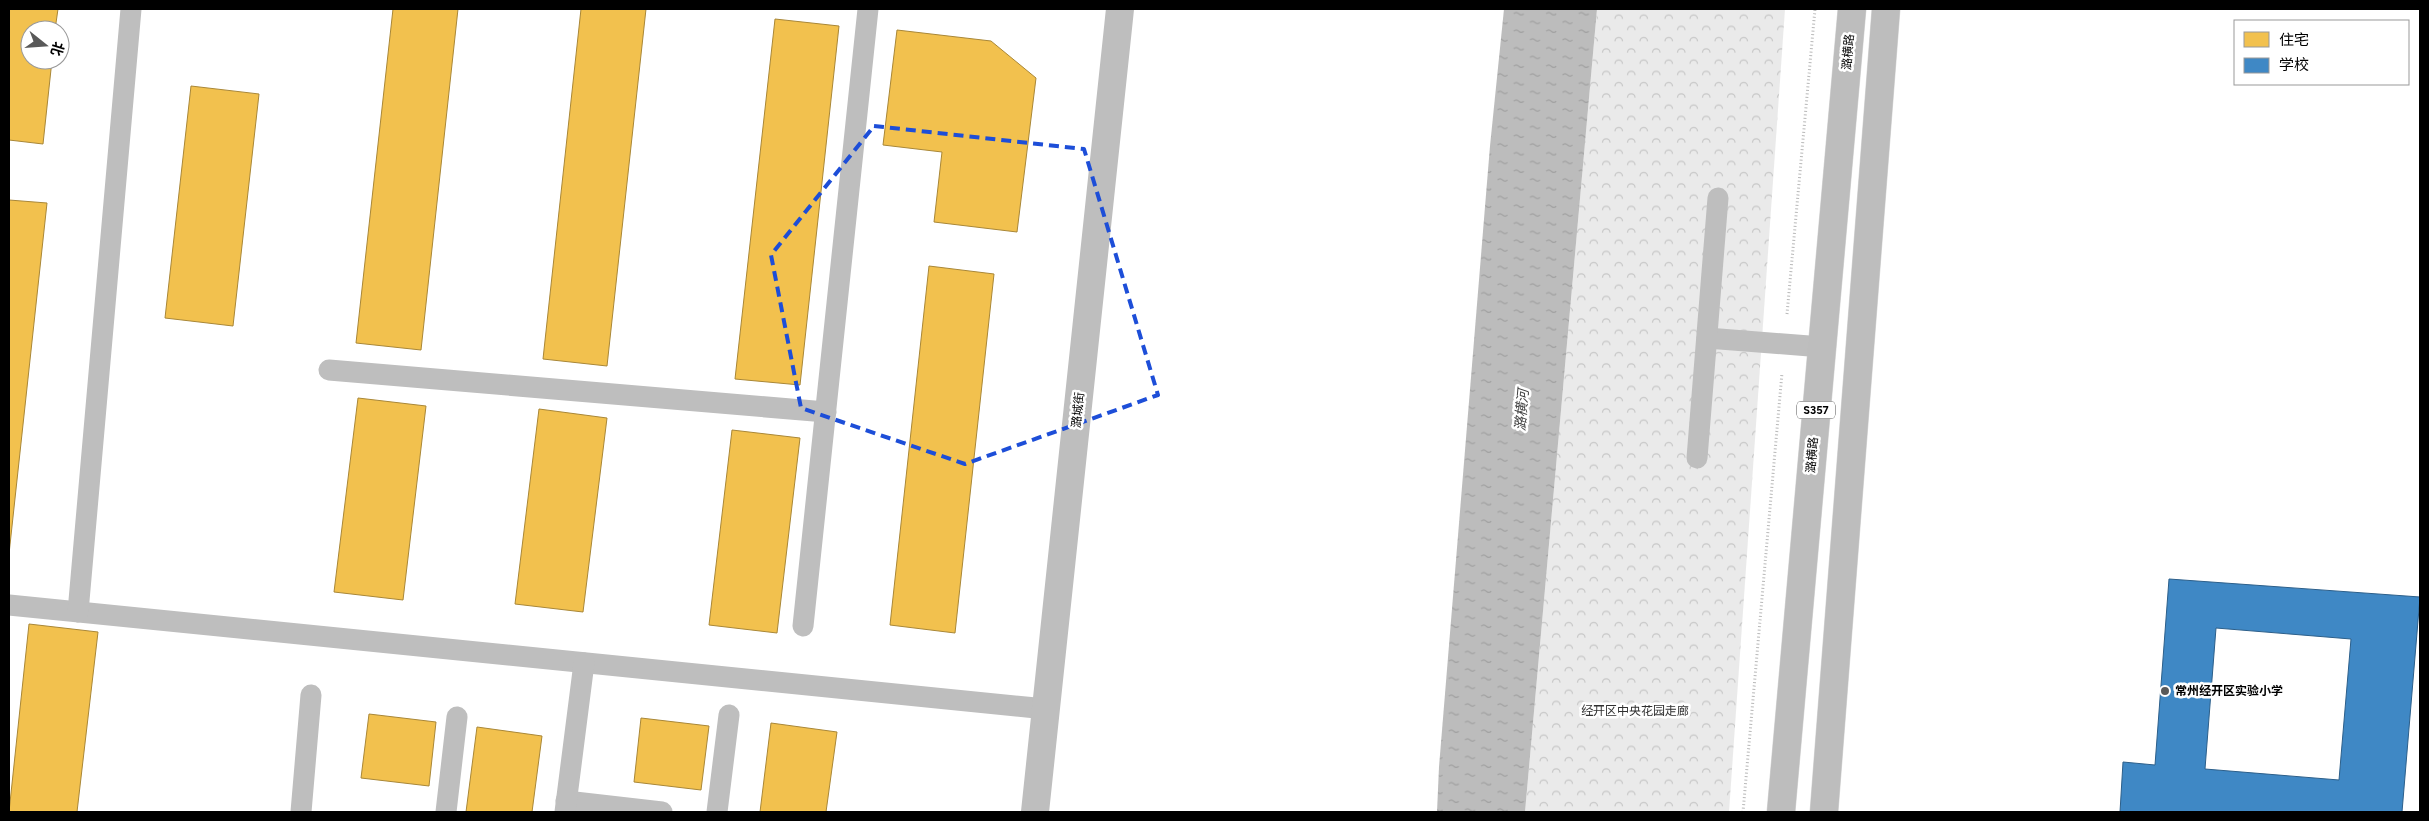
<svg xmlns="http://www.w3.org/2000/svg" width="2429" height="821" viewBox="0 0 2429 821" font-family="Figtree,'Noto Sans SC',sans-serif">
<defs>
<pattern id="park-crowns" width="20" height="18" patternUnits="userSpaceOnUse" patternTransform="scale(1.25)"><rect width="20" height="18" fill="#eaeaea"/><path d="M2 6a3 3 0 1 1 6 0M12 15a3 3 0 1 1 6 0" fill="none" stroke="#c7c7c7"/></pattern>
<pattern id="water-ripples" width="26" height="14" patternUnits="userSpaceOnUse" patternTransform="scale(1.25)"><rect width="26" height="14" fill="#bcbcbc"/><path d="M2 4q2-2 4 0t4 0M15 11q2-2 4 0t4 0" fill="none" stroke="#a0a0a0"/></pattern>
</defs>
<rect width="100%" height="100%" fill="#fff"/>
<path fill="url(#park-crowns)" d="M1597,9H1785L1729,812H1525Z"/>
<path fill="url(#water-ripples)" d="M1504,9H1597L1525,812H1437L1439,767L1490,146Z"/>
<g fill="#f2c14e" stroke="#a98737">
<path d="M9,9H58L55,30H30V60H52L43,144L9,140Z"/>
<path d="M393,9H458L421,350L356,343Z"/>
<path d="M581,9H646L607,366L543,359Z"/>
<path d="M775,19L839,26L800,385L735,379Z"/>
<path d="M897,30L991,41L1036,78L1017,232L934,222L942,152L883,145Z"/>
<path d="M191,86L259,94L233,326L165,318Z"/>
<path d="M9,200L47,203L9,554Z"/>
<path d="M929,266L994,274L955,633L890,625Z"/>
<path d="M358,398L426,406L403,600L334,592Z"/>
<path d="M539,409L607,418L583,612L515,604Z"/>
<path d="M732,430L800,438L777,633L709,625Z"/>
<path d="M29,624L98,632L77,812H9Z"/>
<path d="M369,714L436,722L429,786L361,778Z"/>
<path d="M641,718L709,726L701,790L634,782Z"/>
<path d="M771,723L837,732L826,812H760Z"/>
<path d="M477,727L542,736L532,812H466Z"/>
</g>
<path fill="#3f88c5" stroke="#2c5f8a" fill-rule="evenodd" d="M2169,579L2420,597L2402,812H2120L2123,762L2155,765ZM2216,628L2351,639L2339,780L2205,769Z"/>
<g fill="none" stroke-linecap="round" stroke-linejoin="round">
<defs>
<g id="primary">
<path d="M1781,812L1852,9"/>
<path d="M1824,812L1886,9"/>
</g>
</defs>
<use href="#primary" stroke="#dbdbdb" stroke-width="29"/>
<g stroke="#b8b8b8" stroke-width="3" stroke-dasharray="1 2.5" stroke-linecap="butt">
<path d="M1787,314L1815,9"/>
<path d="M1743,812L1782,373"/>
</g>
<g stroke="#bebebe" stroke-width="21">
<path d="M1707,338L1822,347"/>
<path d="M329,370L826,412"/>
<path d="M1697,458L1718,198"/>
<path d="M9,605L1046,709"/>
<path d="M78,612L131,9"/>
<path d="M803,626L868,9"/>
<path d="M566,801L662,812"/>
<path d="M301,812L311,695"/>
<path d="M446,812L457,717"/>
<path d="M565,812L584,663"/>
<path d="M717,812L729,715"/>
</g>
<path stroke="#bebebe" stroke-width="28" d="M1035,812L1120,9"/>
<use href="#primary" stroke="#bdbdbd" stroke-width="28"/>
</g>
<path fill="none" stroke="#1d4ed8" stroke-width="4" stroke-dasharray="10 6" stroke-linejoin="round" d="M874,126L1084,149L1158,395L965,464L801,408L771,255Z"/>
<circle fill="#595959" stroke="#fff" stroke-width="2" cx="2165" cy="691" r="5"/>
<g text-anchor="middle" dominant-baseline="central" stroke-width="5" stroke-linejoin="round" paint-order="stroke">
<rect fill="#fff" stroke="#4c4c4c" stroke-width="1" x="1797" y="401.5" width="38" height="17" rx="4"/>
<g font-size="11" font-weight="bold" fill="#000">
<text x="1816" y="410">S357</text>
</g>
<g font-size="12" fill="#000" stroke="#fff">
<text transform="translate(1848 52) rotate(-85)">潞横路</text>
<text transform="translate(1078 410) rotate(-84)">潞城街</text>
<text transform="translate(1812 455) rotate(-85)">潞横路</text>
</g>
<g font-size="12" font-weight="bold" fill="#000" stroke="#fff" text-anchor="start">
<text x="2175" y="691">常州经开区实验小学</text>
</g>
<g font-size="12" fill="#303030" stroke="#fff">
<text x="1635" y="711">经开区中央花园走廊</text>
</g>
<g font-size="14" font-style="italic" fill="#414141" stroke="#fff">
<text transform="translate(1522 410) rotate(-85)">潞横河</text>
</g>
</g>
<rect width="2429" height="821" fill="none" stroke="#000000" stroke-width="20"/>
<rect x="2234" y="20" width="175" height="65" fill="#ffffff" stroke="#999999"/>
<rect x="2244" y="32" width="25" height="15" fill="#f2c14e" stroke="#999999"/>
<text x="2279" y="45" font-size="15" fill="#000000">住宅</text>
<rect x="2244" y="58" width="25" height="15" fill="#3f88c5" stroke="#999999"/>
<text x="2279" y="70" font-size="15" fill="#000000">学校</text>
<g transform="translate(45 45) rotate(107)"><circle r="24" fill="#ffffff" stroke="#999999"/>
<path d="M0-4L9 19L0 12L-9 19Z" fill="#595959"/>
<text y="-8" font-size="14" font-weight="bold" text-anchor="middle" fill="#000000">北</text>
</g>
</svg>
